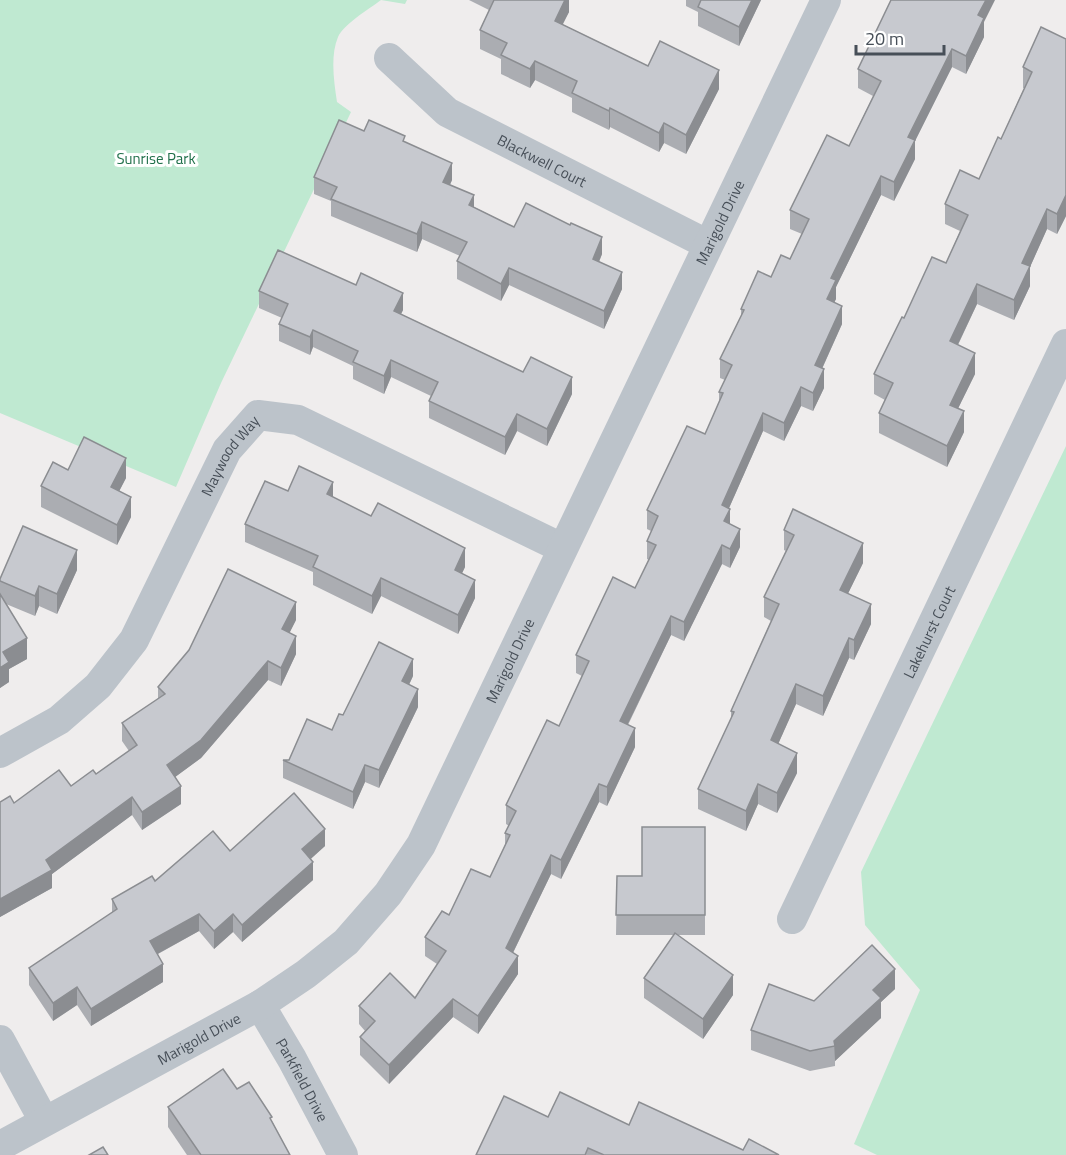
<svg xmlns="http://www.w3.org/2000/svg" width="1066" height="1155" viewBox="0 0 1066 1155" font-family="'Titillium Web',sans-serif">
<rect width="100%" height="100%" fill="#efeded"/>
<g fill="#bfe9d1">
<path d="M0,0H407L405,4L381,0C369,9 344,24 338,37C330,56 334,82 337,102L351,112L221,383L176,487L0,413Z"/>
<path d="M1066,446V1155H877L854,1144L920,990L865,925L861,872Z"/>
</g>
<g fill="none" stroke-linecap="round" stroke-linejoin="round">
<g stroke="#bcc3ca" stroke-width="30">
<path id="s1" d="M389,58L447,112L707,244"/>
<path id="s2" d="M0,753L59,720L98,686L134,640L227,450L258,415L298,420L562,548"/>
<path id="s3" d="M792,919L1066,344"/>
<path id="s4" d="M260,1005L292,1059L343,1155"/>
<path d="M0,1040L44,1121"/>
<path id="s5" d="M0,1146L260,1005L306,974L346,942L388,894L421,845L826,0"/>
</g>
</g>
<g fill="#abadb2">
<path d="M469,0H569V12L562,24L648,66L719,89L686,154L664,143L659,152L610,127L609,130L572,112V98L535,80L530,88L501,74V59L480,49V30L489,10Z"/>
<path d="M686,0H761L739,46L698,26V12L686,6Z"/>
<path d="M984,22V37L966,74L952,67L915,141V159L894,201L881,195L836,287V299L834,302L842,324L822,369L824,388L813,411L801,406L784,441L763,431L729,508L730,524L740,547L730,568L722,564L684,641L671,635L628,725L635,747L607,806L599,802L561,879L551,874L513,953L518,974L478,1034L453,1017L389,1084L360,1055V1037L365,1031L359,1024V1006L415,998L437,964L425,956V937L490,877L505,845V833L509,826L506,824V805L559,726L582,676L576,673V655L635,588L649,560L647,559V541L651,531L647,529V510L705,434L719,402V392L725,380L720,378V359L741,316V309L790,259L802,234L790,229V210L849,146L873,96L858,88V69Z"/>
<path d="M1066,39V216L1057,234L1047,229L1030,267V286L1014,320L977,304L958,345L975,374L958,408L964,432L947,467L879,433V413L885,400L874,394V374L904,318L946,263L960,231L945,224V204L979,179L1001,139L1024,88H1023V67Z"/>
<path d="M405,142L452,180L450,185L474,207L514,227L602,254L599,262L622,289L604,329L509,285L501,301L457,279V261L460,256L422,239L417,252L331,216V201L314,194V177Z"/>
<path d="M259,291L403,310L401,314L523,372L572,394L547,446L517,431L505,455L429,418V401L431,396L391,377L384,394L353,379V366L313,347L310,355L279,341V324L282,318L259,308Z"/>
<path d="M68,470L126,478L119,491L131,517L117,545L41,507V486Z"/>
<path d="M288,491L333,497L465,567L462,573L475,598L458,634L381,596L372,614L313,585V572L245,542V524Z"/>
<path d="M784,530L863,563L848,593L871,624L854,660L849,658L823,716L796,704L778,744L797,773L777,813L758,804L746,831L698,809V789L731,720V711L771,621L764,617V597L786,551L784,550Z"/>
<path d="M77,570L57,614L39,606L35,616L6,604L27,659L9,669V682L0,688V579Z"/>
<path d="M296,620L289,633L296,654L281,686L268,680L201,758L175,777L181,804L142,830L132,815L52,874V888L0,917V802L14,803L71,786L96,774L129,751L122,741V723L158,699V687Z"/>
<path d="M413,676L409,685L418,707L379,788L365,782L353,809L283,778V760H289L332,730L343,715Z"/>
<path d="M705,827V935H677L733,995L703,1039L644,998V978L674,935H616L617,876H642Z"/>
<path d="M325,846L310,859L313,880L242,942L233,932L214,949L199,931L158,954L163,982L91,1026L77,1005L53,1021L29,985V968L112,913V899L230,851Z"/>
<path d="M895,989L881,1002V1018L835,1061V1066L810,1071L751,1050V1030L814,1001Z"/>
<path d="M237,1089L272,1121L290,1155H187L168,1127V1107Z"/>
<path d="M548,1117L629,1125L743,1150L779,1155H476Z"/>
</g>
<g fill="#8b8d91">
<path d="M565,0H569V12L555,40V21Z"/>
<path d="M752,0H761L739,46V27Z"/>
<path d="M986,0H995L984,22V37L966,74V56L978,15Z"/>
<path d="M952,49V67L915,141V159L894,201V182L908,137Z"/>
<path d="M535,61V80L530,88V69Z"/>
<path d="M719,70V89L686,154V135Z"/>
<path d="M610,108V127L609,130V111Z"/>
<path d="M664,123V143L659,152V133Z"/>
<path d="M452,163V180L443,199V182Z"/>
<path d="M881,176V195L836,287V299L827,318V299L831,278Z"/>
<path d="M474,195V212L469,205Z"/>
<path d="M1066,195V216L1057,234V214Z"/>
<path d="M1047,209V229L1030,267V286L1014,320V300L1022,263Z"/>
<path d="M422,222V239L417,252V234Z"/>
<path d="M602,237V254L593,276V259Z"/>
<path d="M509,268V285L501,301V284Z"/>
<path d="M622,272V289L604,329V311Z"/>
<path d="M977,284V304L950,361V341Z"/>
<path d="M403,293V310L394,328V311Z"/>
<path d="M842,306V324L815,384V365Z"/>
<path d="M313,330V347L310,355V337Z"/>
<path d="M975,353V374L950,425V405Z"/>
<path d="M391,360V377L384,394V376Z"/>
<path d="M824,369V388L813,411V393Z"/>
<path d="M572,377V394L547,446V429Z"/>
<path d="M801,387V406L784,441V423Z"/>
<path d="M964,411V432L947,467V446Z"/>
<path d="M763,413V431L722,524V505Z"/>
<path d="M517,414V431L505,455V437Z"/>
<path d="M126,458V478L111,507V487Z"/>
<path d="M333,482V500L327,494Z"/>
<path d="M131,497V517L117,545V525Z"/>
<path d="M730,509V528L724,521Z"/>
<path d="M740,529V547L730,568V549Z"/>
<path d="M863,543V563L840,610V590Z"/>
<path d="M722,545V564L684,641V622Z"/>
<path d="M465,548V567L455,588V570Z"/>
<path d="M77,550V570L57,614V594Z"/>
<path d="M381,578V596L372,614V596Z"/>
<path d="M475,580V598L458,634V615Z"/>
<path d="M39,586V606L35,616V596Z"/>
<path d="M296,602V620L282,648V629Z"/>
<path d="M871,604V624L854,660V640Z"/>
<path d="M671,616V635L620,740V721Z"/>
<path d="M296,636V654L281,686V668Z"/>
<path d="M27,638V659L9,669V682L0,688V668L3,652Z"/>
<path d="M849,638V658L823,716V696Z"/>
<path d="M413,659V676L402,699V681Z"/>
<path d="M268,661V680L201,758L167,783V765Z"/>
<path d="M796,684V704L771,760V740Z"/>
<path d="M418,689V707L379,788V770Z"/>
<path d="M635,728V747L607,806V787Z"/>
<path d="M797,753V773L777,813V793Z"/>
<path d="M365,765V782L353,809V792Z"/>
<path d="M599,784V802L561,879V860Z"/>
<path d="M758,784V804L746,831V811Z"/>
<path d="M181,786V804L142,830V812Z"/>
<path d="M132,797V815L52,874V888L0,917V899L46,860Z"/>
<path d="M325,829V846L302,867V849Z"/>
<path d="M551,855V874L506,967V948Z"/>
<path d="M313,862V880L242,942V925Z"/>
<path d="M199,914V931L150,958V941Z"/>
<path d="M233,914V932L214,949V931Z"/>
<path d="M518,956V974L478,1034V1016Z"/>
<path d="M163,964V982L91,1026V1009Z"/>
<path d="M895,969V989L881,1002V1018L835,1061L834,1041L873,990Z"/>
<path d="M733,975V995L703,1039V1019Z"/>
<path d="M77,987V1005L53,1021V1003Z"/>
<path d="M453,999V1017L389,1084V1065Z"/>
</g>
<g fill="#c7c9cf" stroke="#8b8d91" stroke-width="1.5">
<path d="M494,0H565L555,21L648,66L660,41L719,70L686,135L664,123L659,133L610,108L609,111L572,93L577,81L535,61L530,69L501,55L507,43L480,30Z"/>
<path d="M701,0H752L739,27L698,7Z"/>
<path d="M891,0H986L978,15L984,18L966,56L952,49L908,137L915,140L894,182L881,176L831,278L836,280L827,299L842,306L815,365L824,369L813,393L801,387L784,423L763,413L722,505L730,509L724,521L740,529L730,549L722,545L684,622L671,616L620,721L635,728L607,787L599,784L561,860L551,855L506,948L518,956L478,1016L453,999L389,1065L360,1037L375,1021L359,1006L390,973L415,998L446,951L425,937L442,911L449,915L471,869L490,877L510,835L505,833L516,811L506,805L547,720L559,726L589,661L576,655L613,577L635,588L656,545L647,541L658,516L647,510L687,426L705,434L723,393L719,392L732,365L720,359L744,310L741,309L758,271L771,277L781,255L790,259L809,219L790,210L827,135L849,146L881,81L858,69Z"/>
<path d="M1041,27L1066,39V195L1057,214L1047,209L1022,263L1030,266L1014,300L977,284L950,341L975,353L950,405L964,411L947,446L879,413L893,383L874,374L902,317L904,318L932,257L946,263L968,215L945,204L960,170L979,179L998,137L1001,139L1032,72L1023,67Z"/>
<path d="M339,120L364,131L369,120L405,136L403,141L452,163L443,182L474,195L469,205L514,227L526,203L570,225L571,223L602,237L593,259L622,272L604,311L509,268L501,284L457,261L467,242L422,222L417,234L331,199L337,187L314,177Z"/>
<path d="M278,250L356,285L361,273L403,293L394,311L523,372L531,357L572,377L547,429L517,414L505,437L429,401L438,382L391,360L384,376L353,362L358,351L313,330L310,337L279,324L288,304L259,291Z"/>
<path d="M84,437L126,458L111,487L131,497L117,525L41,486L53,462L68,470Z"/>
<path d="M299,466L333,482L327,494L371,516L378,503L465,548L455,570L475,580L458,615L381,578L372,596L313,567L318,556L245,524L265,481L288,491Z"/>
<path d="M793,509L863,543L840,590L871,604L854,640L849,638L823,696L796,684L771,740L797,753L777,793L758,784L746,811L698,789L734,712L731,711L779,604L764,597L794,535L784,530Z"/>
<path d="M23,526L77,550L57,594L39,586L35,596L0,581V579Z"/>
<path d="M228,569L296,602L282,629L296,636L281,668L268,661L201,740L167,765L181,786L142,812L132,797L46,860L52,870L0,899V802L10,796L14,803L59,770L71,786L93,770L96,774L137,745L122,723L165,694L158,687L189,650Z"/>
<path d="M0,594L27,638L3,652L9,662L0,668Z"/>
<path d="M379,642L413,659L402,681L418,689L379,770L365,765L353,792L283,760H289L307,719L332,730L339,714L343,715Z"/>
<path d="M294,793L325,829L302,849L313,862L242,925L233,914L214,931L199,914L150,941L163,964L91,1009L77,987L53,1003L29,968L117,909L112,899L152,876L155,881L213,831L230,851Z"/>
<path d="M642,827H705V915H616L617,876H642Z"/>
<path d="M675,933L733,975L703,1019L644,978Z"/>
<path d="M872,945L895,969L873,990L881,998L834,1041L835,1046L810,1051L751,1030L769,984L814,1001Z"/>
<path d="M223,1069L237,1089L249,1082L272,1117L270,1118L290,1155H201L168,1107Z"/>
<path d="M560,1092L629,1125L639,1102L743,1150L749,1139L779,1155H604L588,1148L585,1155H476L504,1096L548,1117Z"/>
<path d="M103,1147L108,1155H89Z"/>
</g>
<g text-anchor="middle" dominant-baseline="central" stroke-width="6" stroke-linejoin="round" paint-order="stroke">
<g font-size="15" fill="#21704b" stroke="#fff">
<text x="156" y="158">Sunrise Park</text>
</g>
<g font-size="15" fill="#474f58" stroke="#fff">
<text stroke="none"><textPath href="#s1" startOffset="186">Blackwell Court</textPath></text>
<text stroke="none"><textPath href="#s5" startOffset="1216">Marigold Drive</textPath></text>
<text stroke="none"><textPath href="#s2" startOffset="386">Maywood Way</textPath></text>
<text stroke="none"><textPath href="#s3" startOffset="318">Lakehurst Court</textPath></text>
<text stroke="none"><textPath href="#s5" startOffset="730">Marigold Drive</textPath></text>
<text stroke="none"><textPath href="#s5" startOffset="226">Marigold Drive</textPath></text>
<text stroke="none"><textPath href="#s4" startOffset="86">Parkfield Drive</textPath></text>
</g>
</g>
<path d="M856 45v9h88v-9" fill="none" stroke="#474f58" stroke-width="3"/>
<text x="865" y="45" font-size="18" fill="#474f58" stroke="#ffffff" stroke-width="4.5" paint-order="stroke">20 m</text>
</svg>
